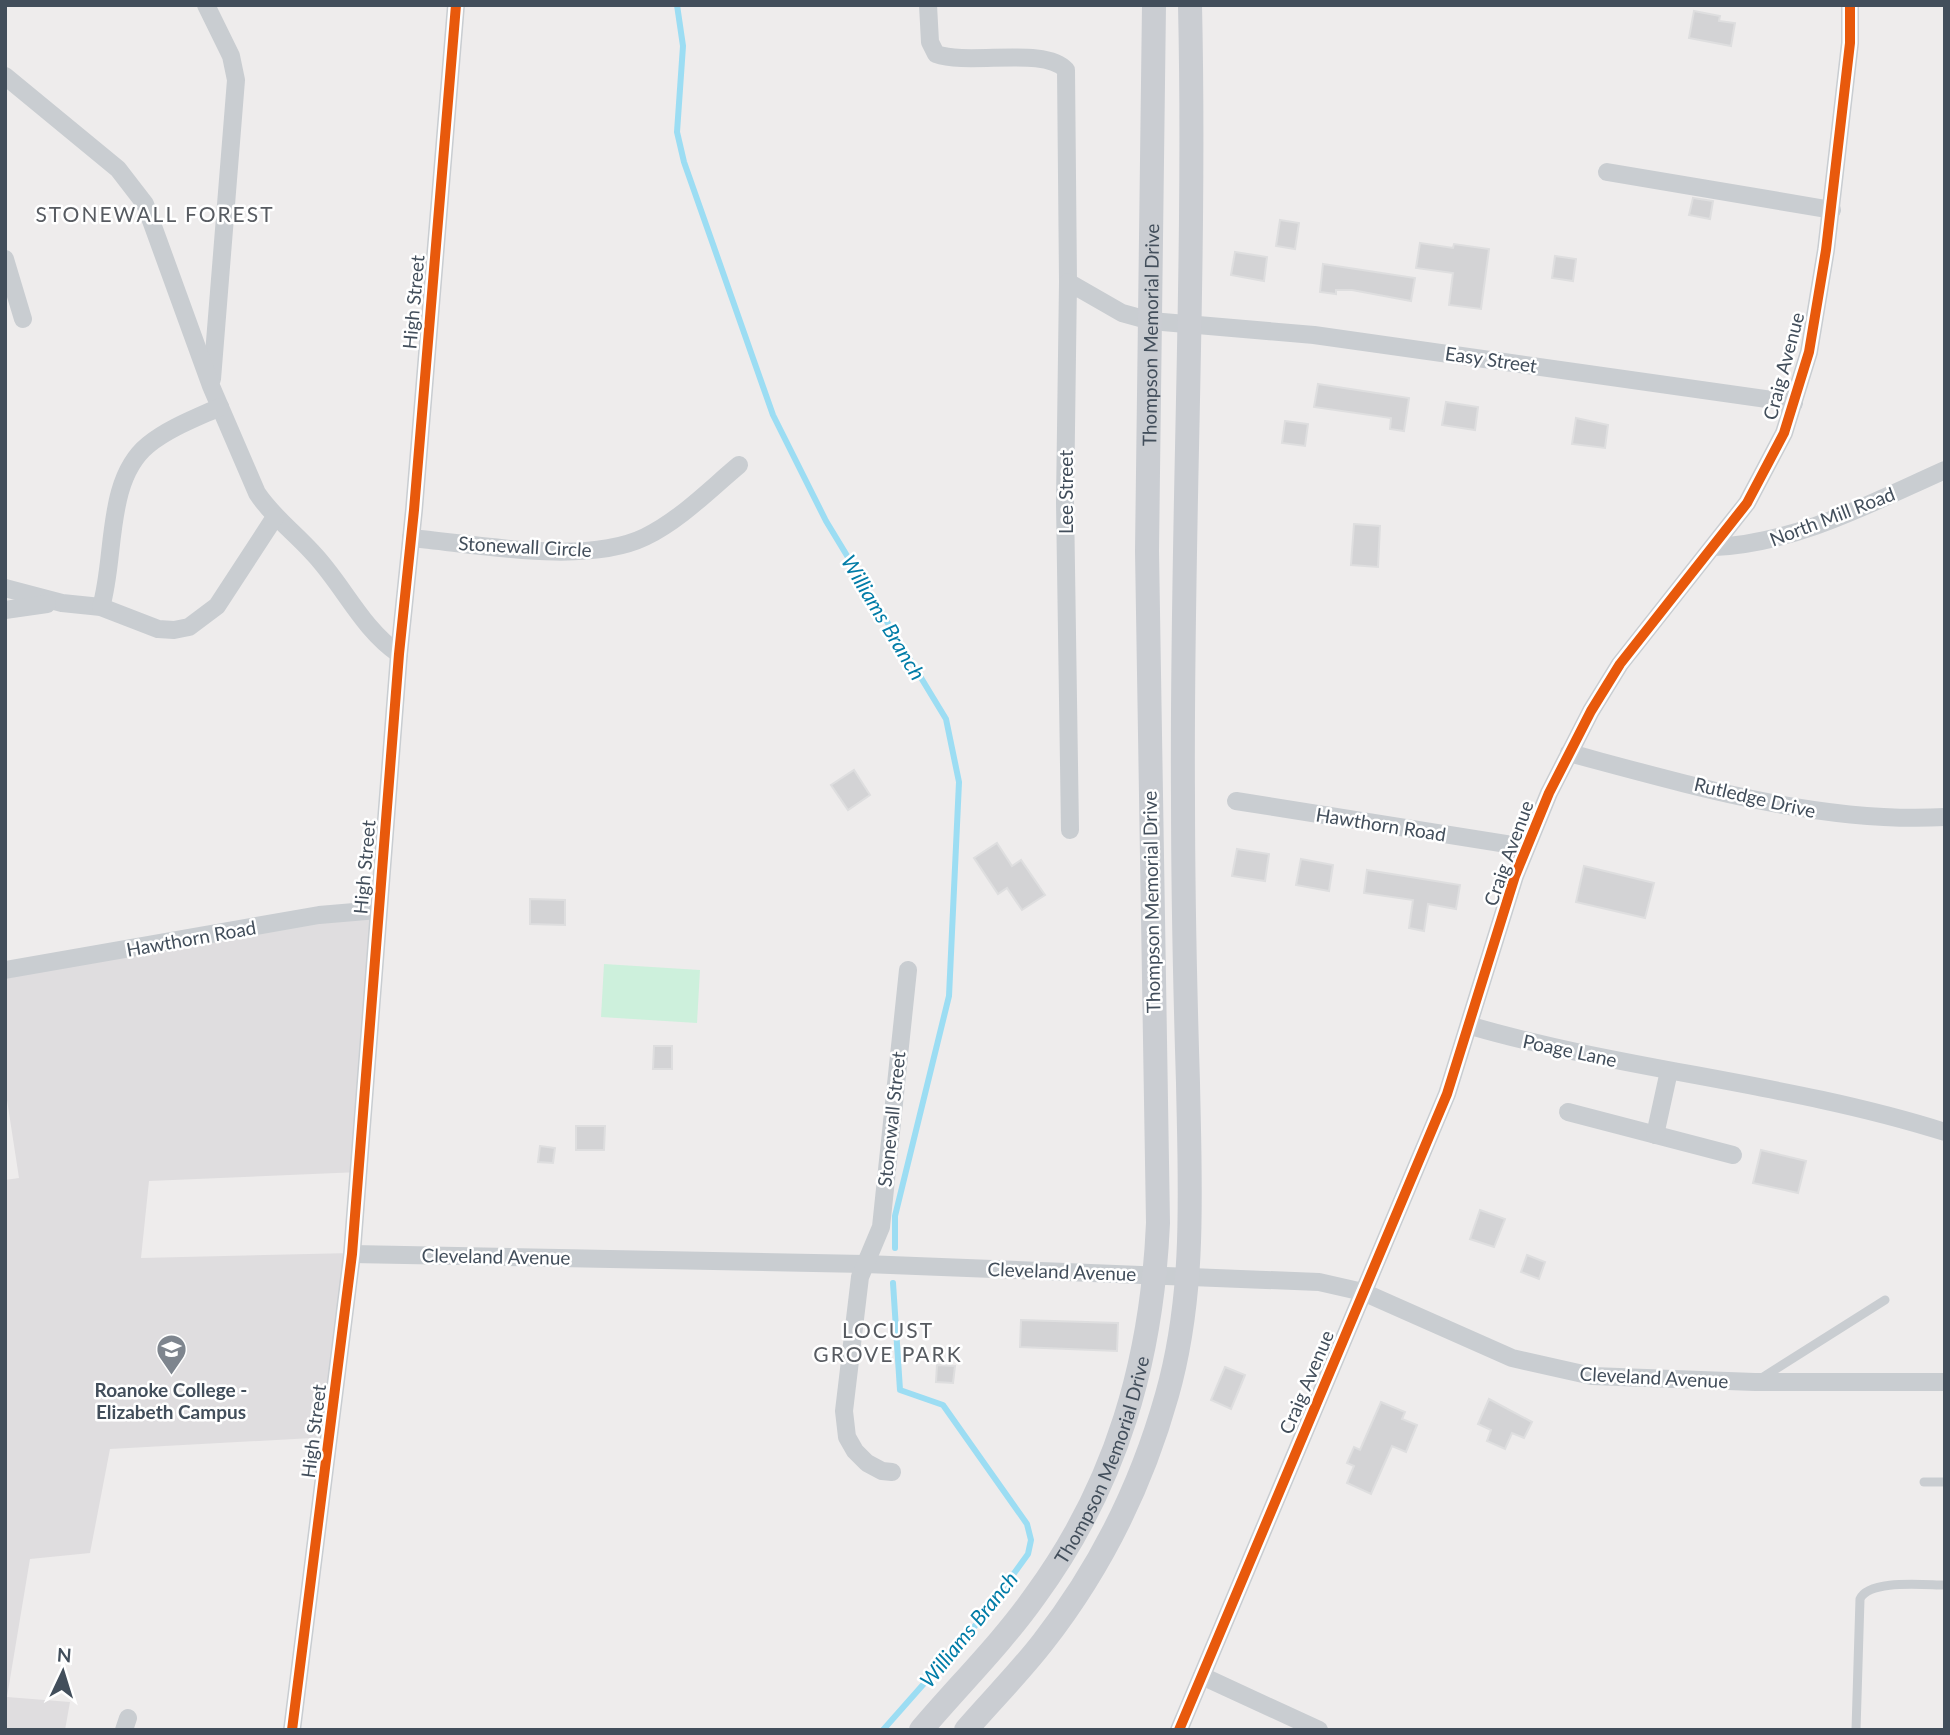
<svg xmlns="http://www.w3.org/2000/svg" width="1950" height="1735" viewBox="0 0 1950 1735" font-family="Lato,sans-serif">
<rect width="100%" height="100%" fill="#eeecec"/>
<path fill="#dfdddf" d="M378,910L360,1172L149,1181L141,1258L352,1253L330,1437L110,1449L90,1553L30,1559L7,1697L70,1702L65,1730H5V1180L19,1178L5,1087V970Z"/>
<path fill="#cdf0dc" d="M604,964L700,970L697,1023L601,1017Z"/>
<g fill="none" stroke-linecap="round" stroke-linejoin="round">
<g stroke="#9cddf3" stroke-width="6">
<path d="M677,5L683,46L677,132L684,162L773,415L826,521L946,719L959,782L949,996L895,1216V1248"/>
<path d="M883,1730L981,1619L1028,1554L1031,1540L1027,1524L943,1405L900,1390L893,1283"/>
</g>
</g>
<g fill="#d3d3d5" stroke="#dededf" stroke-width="2">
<path d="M1694,11L1720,16L1719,21L1735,23L1731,46L1689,38Z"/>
<path d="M1693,198L1713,201L1710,219L1689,215Z"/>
<path d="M1280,220L1299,223L1295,249L1276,246Z"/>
<path d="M1420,243L1453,248L1454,244L1489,249L1481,309L1449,305L1453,273L1416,268Z"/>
<path d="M1235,252L1267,257L1264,281L1231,275Z"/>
<path d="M1555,256L1576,259L1573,281L1552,278Z"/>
<path d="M1323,264L1415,278L1411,301L1352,290H1336V294L1320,292Z"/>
<path d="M1318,384L1409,398L1404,431L1390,429L1391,418L1314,407Z"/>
<path d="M1446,402L1478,407L1475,430L1442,425Z"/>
<path d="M1576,418L1608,425L1605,448L1572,444Z"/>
<path d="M1285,421L1308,424L1305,446L1282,443Z"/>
<path d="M1354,524L1380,526L1378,567L1351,565Z"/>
<path d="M854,770L870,795L848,810L831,785Z"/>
<path d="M997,843L1012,866L1021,860L1045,895L1022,910L1007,888L998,894L974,858Z"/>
<path d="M1237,849L1269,854L1265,881L1232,876Z"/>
<path d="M1301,859L1333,865L1329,891L1296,885Z"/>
<path d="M1584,866L1654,883L1645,918L1576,902Z"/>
<path d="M1367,870L1460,885L1456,909L1428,904L1424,931L1409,928L1413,900L1364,893Z"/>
<path d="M530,899L565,900V925L530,924Z"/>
<path d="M654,1046H672V1069H653Z"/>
<path d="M576,1126H605L604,1150H576Z"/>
<path d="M540,1146L555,1148L553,1163L538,1162Z"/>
<path d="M1761,1150L1806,1161L1798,1193L1753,1183Z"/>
<path d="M1480,1210L1505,1219L1494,1247L1470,1239Z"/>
<path d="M1527,1255L1545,1262L1539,1279L1521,1272Z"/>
<path d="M1021,1320L1118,1323L1117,1351L1020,1347Z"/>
<path d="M937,1365L955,1366L953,1383L936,1382Z"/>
<path d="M1225,1367L1245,1375L1231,1409L1211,1400Z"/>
<path d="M1489,1399L1532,1422L1524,1438L1512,1433L1505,1449L1487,1441L1491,1430L1478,1424Z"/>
<path d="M1381,1402L1405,1412L1402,1419L1417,1425L1406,1452L1392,1446L1371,1494L1347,1483L1354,1466L1347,1463L1354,1447L1360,1450Z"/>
</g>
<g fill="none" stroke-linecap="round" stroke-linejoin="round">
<g stroke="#c9cdd1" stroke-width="9">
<path d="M1760,1379L1885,1300"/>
<path d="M1924,1482H1945"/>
<path d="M1856,1730L1860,1599C1869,1579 1924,1585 1945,1585"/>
</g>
<g stroke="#c9cdd1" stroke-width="18">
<path d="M206,5L231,56L236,80L212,379"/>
<path d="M928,5L930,42L936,54C969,66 1045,46 1066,70L1068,282"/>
<path d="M5,76L118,169L145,204L211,386L257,493C272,516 294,532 312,552C343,584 361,628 399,654"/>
<path d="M1607,172L1832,210"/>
<path d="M5,259L23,319"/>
<path d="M411,538C477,544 585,566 645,537C680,520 709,490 739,465"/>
<path d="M1715,547C1797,543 1871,503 1945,470"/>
<path d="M5,588L62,603L101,607L158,629L174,630L189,627L217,606L275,517"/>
<path d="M101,607C116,557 105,480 148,445C169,428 196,418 220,407"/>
<path d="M5,610L47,604"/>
<path d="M1569,753C1689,785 1820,824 1945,817"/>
<path d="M1236,801L1526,847"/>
<path d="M1070,830L1065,502L1068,282L1122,313L1151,321L1314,335L1794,403"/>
<path d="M5,970L319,915L378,910"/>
<path d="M1471,1026C1627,1071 1790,1083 1945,1132"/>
<path d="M1568,1112L1733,1155"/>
<path d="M1655,1135L1669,1071"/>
<path d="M352,1254L865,1264L1319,1282L1363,1292L1512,1358L1592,1376L1755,1382H1945"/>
<path d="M892,1472L882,1471L867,1463L855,1451L847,1437L844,1411L860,1277L881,1227L908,970"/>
<path d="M1202,1676L1319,1730"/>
<path d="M124,1730L128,1718"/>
<path d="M292,1730L352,1254L399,654L414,510L456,5"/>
<path d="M1179,1730L1447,1094L1515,876L1549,793L1591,711L1620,664L1747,503L1784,433L1809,352L1826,250L1850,43V5"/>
</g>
<g stroke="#cacdd2" stroke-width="24">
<path id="s1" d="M921,1730C959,1685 1001,1644 1035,1596C1117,1484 1152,1360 1158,1223L1147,551L1154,5"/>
<path d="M966,1730C991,1701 1019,1673 1043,1642C1100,1569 1142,1484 1167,1395C1196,1293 1190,1187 1188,1083C1185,987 1183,891 1183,796C1181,533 1196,268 1190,5"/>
</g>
<defs>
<g id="cycleway">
<path d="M292,1730L352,1254L399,654L414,510L456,5"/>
<path d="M1179,1730L1447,1094L1515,876L1549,793L1591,711L1620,664L1747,503L1784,433L1809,352L1826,250L1850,43V5"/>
</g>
</defs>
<use href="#cycleway" stroke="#fff" stroke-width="15"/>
<use href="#cycleway" stroke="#e8590c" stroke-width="10"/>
</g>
<defs>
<symbol id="university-pin" viewBox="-11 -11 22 30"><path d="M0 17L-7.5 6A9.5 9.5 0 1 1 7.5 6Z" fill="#7e858e" stroke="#fff"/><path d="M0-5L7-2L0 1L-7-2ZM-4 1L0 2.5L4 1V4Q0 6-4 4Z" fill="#fff"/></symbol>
</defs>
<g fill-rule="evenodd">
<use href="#university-pin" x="154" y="1332" width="35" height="47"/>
</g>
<g text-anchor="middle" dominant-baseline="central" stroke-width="5" stroke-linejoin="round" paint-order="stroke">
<g font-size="19" fill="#424e5b" stroke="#fff">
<text transform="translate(413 302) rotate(-85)">High Street</text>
<text stroke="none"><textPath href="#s1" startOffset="1463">Thompson Memorial Drive</textPath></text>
<text transform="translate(1491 359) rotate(8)">Easy Street</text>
<text transform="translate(1783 366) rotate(-75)">Craig Avenue</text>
<text transform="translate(1065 492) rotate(-90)">Lee Street</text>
<text transform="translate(1832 516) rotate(-21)">North Mill Road</text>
<text transform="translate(525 546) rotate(3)">Stonewall Circle</text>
<text transform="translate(1755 797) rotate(13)">Rutledge Drive</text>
<text transform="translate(1381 824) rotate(9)">Hawthorn Road</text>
<text transform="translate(1508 853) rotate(-70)">Craig Avenue</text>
<text transform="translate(364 867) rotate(-85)">High Street</text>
<text transform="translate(1151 902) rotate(-91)">Thompson Memorial Drive</text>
<text transform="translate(191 938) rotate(-10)">Hawthorn Road</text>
<text transform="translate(1570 1050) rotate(12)">Poage Lane</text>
<text transform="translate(891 1119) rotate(-84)">Stonewall Street</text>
<text transform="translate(496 1256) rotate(1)">Cleveland Avenue</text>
<text transform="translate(1062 1271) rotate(2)">Cleveland Avenue</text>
<text transform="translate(1654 1377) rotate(3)">Cleveland Avenue</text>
<text transform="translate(1306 1382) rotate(-67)">Craig Avenue</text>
<text transform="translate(313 1431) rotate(-83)">High Street</text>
<text stroke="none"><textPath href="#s1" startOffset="329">Thompson Memorial Drive</textPath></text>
</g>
<g font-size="19" font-weight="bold" fill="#424e5b" stroke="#fff">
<text x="171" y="1389">Roanoke College -<tspan x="171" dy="22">Elizabeth Campus</tspan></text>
</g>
<g font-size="21" letter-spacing="2" fill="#575b61" stroke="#fff">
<text x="155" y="213">STONEWALL FOREST</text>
<text x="888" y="1329">LOCUST<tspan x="888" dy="24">GROVE PARK</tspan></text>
</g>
<g font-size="21" font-style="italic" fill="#017ca7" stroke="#fff">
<text transform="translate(884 617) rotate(59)">Williams Branch</text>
<text transform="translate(968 1629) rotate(-51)">Williams Branch</text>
</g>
</g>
<rect width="1950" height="1735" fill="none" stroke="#424e5b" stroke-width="14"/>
<g transform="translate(63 1672) rotate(4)" stroke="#ffffff" stroke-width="5" paint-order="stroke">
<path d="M0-5L12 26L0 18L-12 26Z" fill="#424e5b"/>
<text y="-10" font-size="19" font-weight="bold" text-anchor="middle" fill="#424e5b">N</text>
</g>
</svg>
